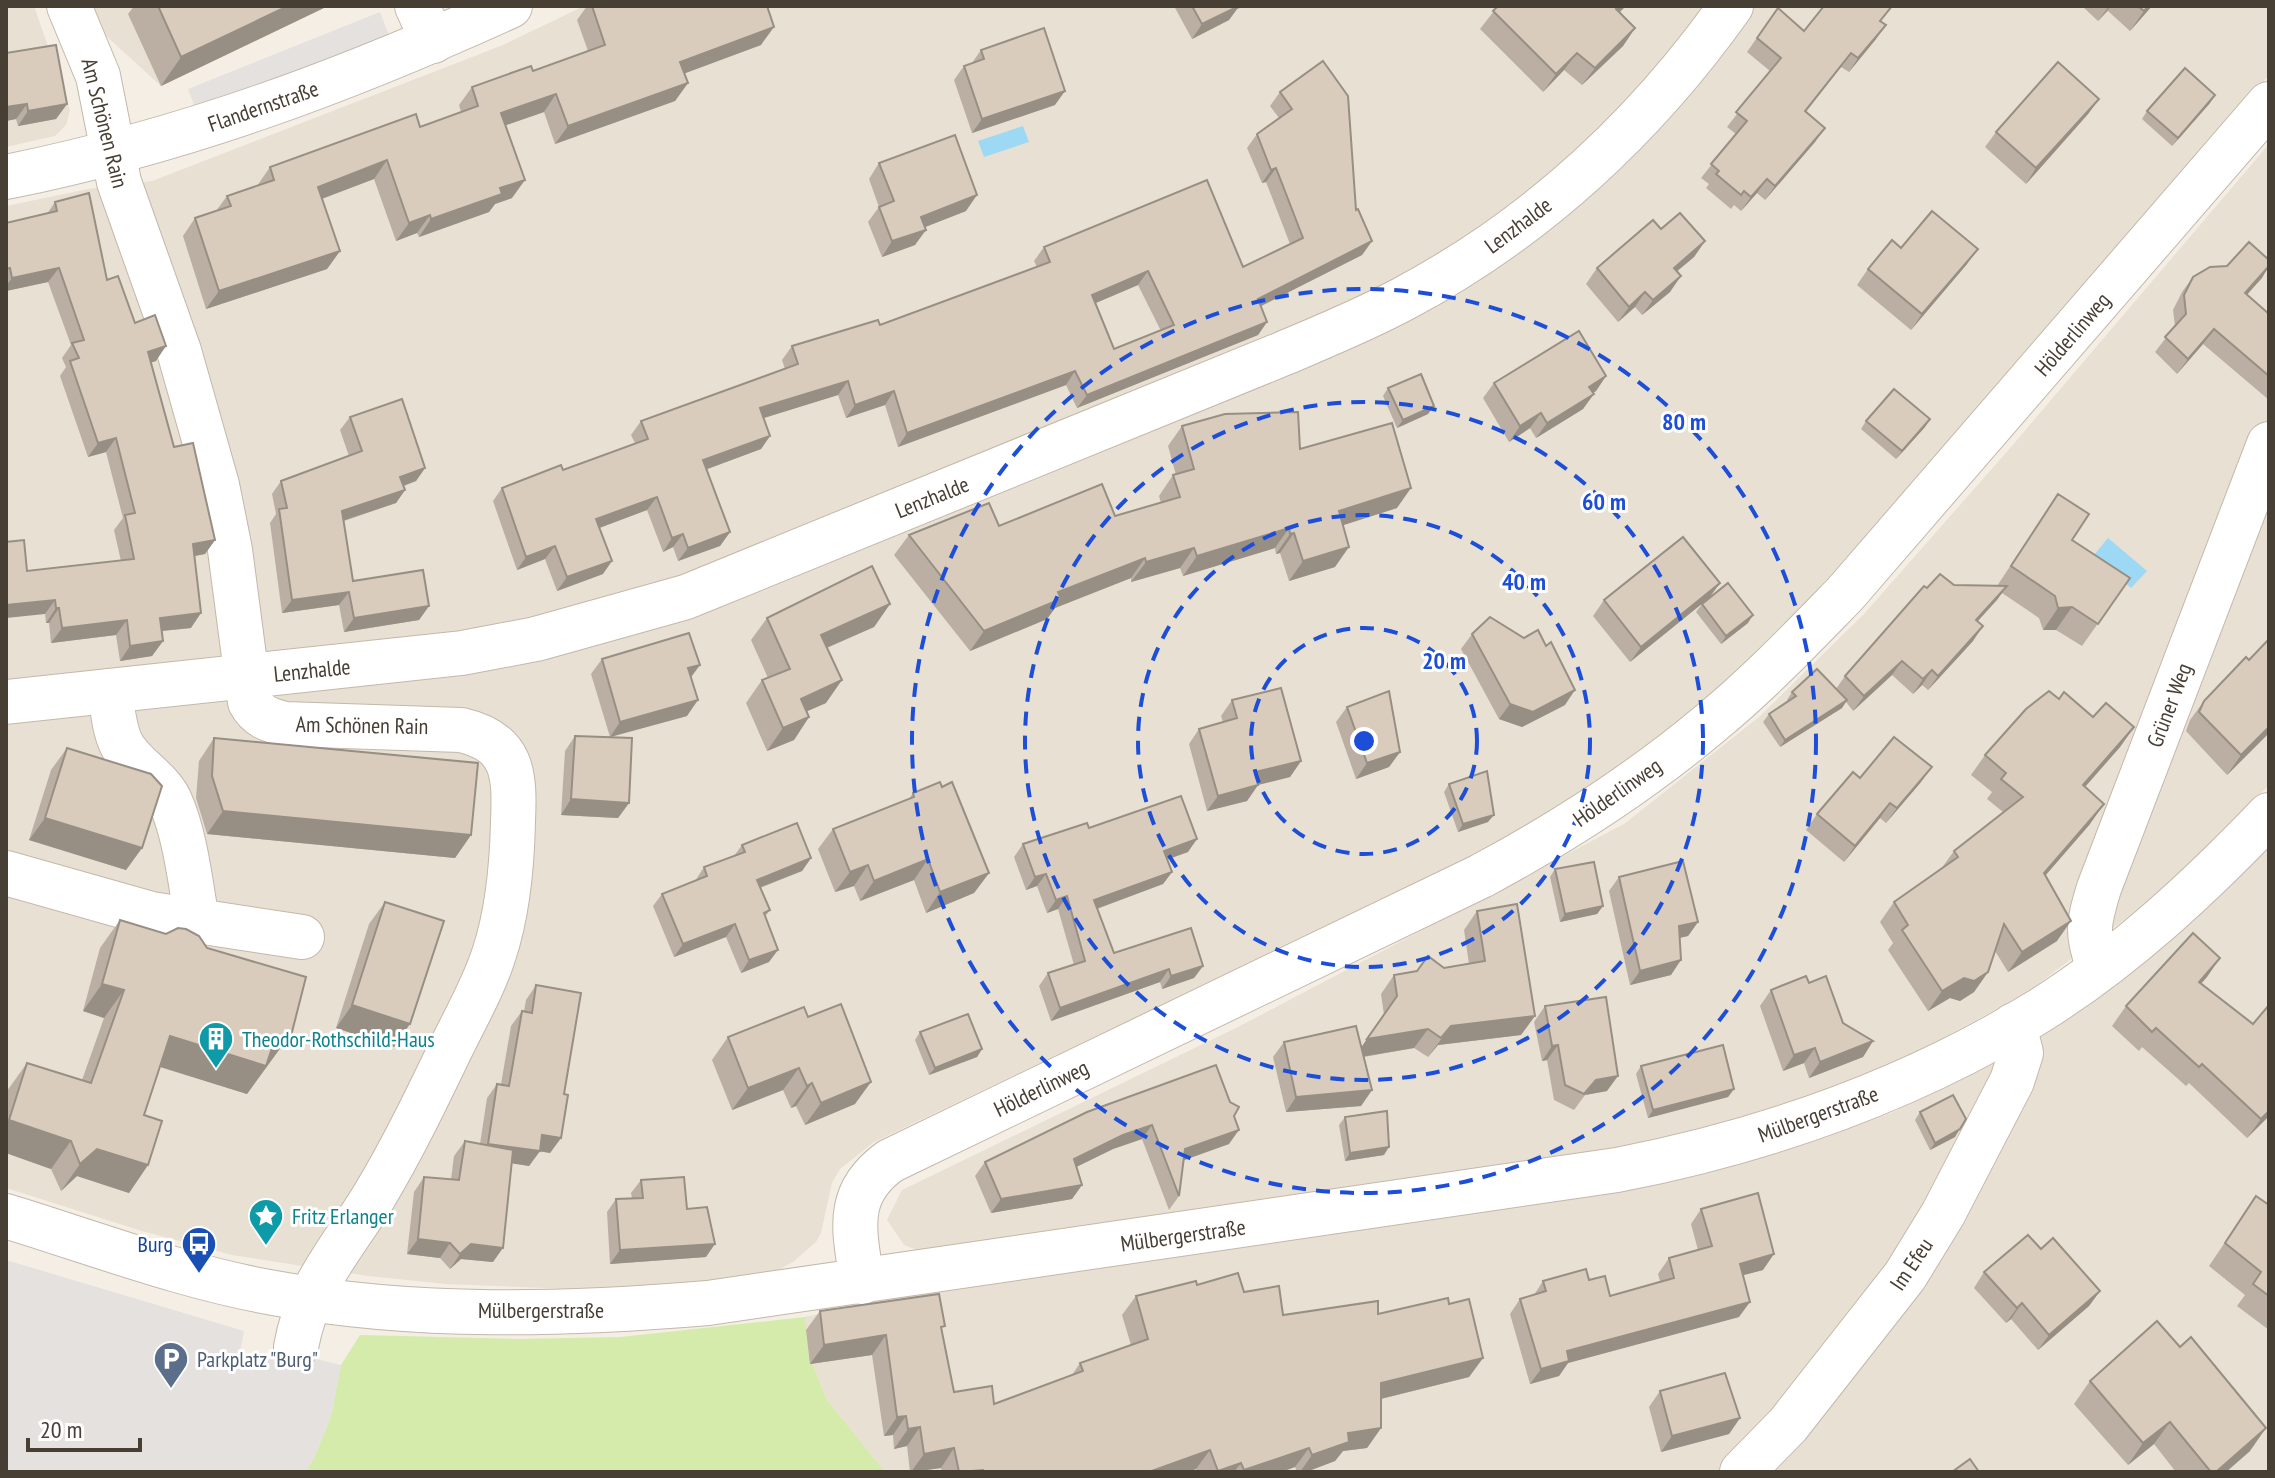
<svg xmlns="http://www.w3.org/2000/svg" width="2275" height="1478" viewBox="0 0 2275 1478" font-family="'PT Sans Narrow',sans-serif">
<rect width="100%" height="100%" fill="#f4eee5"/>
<g fill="#e8e0d3">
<path d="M6,6H34L70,110L66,125L55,136L6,147Z"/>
<path d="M92,6H328L161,86L104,34Z"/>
<path d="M584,6H2269V75L1831,579L1746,663L1678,722L1618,767L1524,828L1461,863L874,1142L840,1169L832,1183L821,1233L816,1242L793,1262L778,1270L710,1282L593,1290L446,1284L368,1276L232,1255L142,1231L6,1188V206L88,189L152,181L503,45Z"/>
<path d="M2269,144V785L2163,891L2023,995L1896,1063L1752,1121L1634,1149L930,1255L904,1245L887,1220L902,1190L1238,1027L1624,824L1759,717L1864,614L2011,447Z"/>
<path d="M2269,837V1472H885L827,1400L809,1355L805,1317L988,1277L1622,1192L1743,1162L1891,1113L2013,1053Z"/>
</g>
<path fill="#d4ebab" d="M805,1317L809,1355L827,1400L885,1472H305L314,1458L331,1416L341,1365L360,1335L517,1339L620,1337Z"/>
<g fill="#e4e1de">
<path d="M380,12L392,43L197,113L188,89Z"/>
<path d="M6,1260L244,1331L239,1358H312L341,1365L331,1416L314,1458L305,1472H6Z"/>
</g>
<g fill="#9dd9f5">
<path d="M1023,126L1029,142L984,157L978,141Z"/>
<path d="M2108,538L2147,571L2131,588L2094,555Z"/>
</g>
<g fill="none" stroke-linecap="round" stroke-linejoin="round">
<defs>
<g id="minor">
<path d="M69,6L98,76L119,182L179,351L217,485L230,550L250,702C258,717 269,720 285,724L461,730C514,742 515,774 513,822C512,866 508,912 494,954C484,986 466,1017 451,1048C427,1098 402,1150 373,1198C341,1250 307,1285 296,1347"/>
<path d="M417,6L433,41"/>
<path d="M6,177C185,141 345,81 510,6"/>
<path d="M110,691C113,710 114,735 125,750C138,769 160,780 170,801C185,833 191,886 197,921L302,937"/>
<path d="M6,702L462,653L536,639L686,597L1282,354C1322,337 1364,320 1403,299C1535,229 1645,127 1731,6"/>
<path d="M6,873L151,914L197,921"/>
<path d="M2099,969C2086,933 2088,924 2099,888L2269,444"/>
<path d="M6,1216C94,1243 183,1277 274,1293C416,1319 565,1315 708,1303L1617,1170C1766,1141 1909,1091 2039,1011C2124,958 2200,887 2269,815"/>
<path d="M862,1282C855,1232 843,1195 890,1161L1481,876C1563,832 1642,781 1713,721C1760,682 1802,638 1845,594L2269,104"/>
<path d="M1742,1472L1788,1425L1905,1276L1943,1214L2012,1081L2021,1053L2014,1025"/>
</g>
</defs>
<use href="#minor" stroke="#c3b8aa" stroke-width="46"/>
<use href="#minor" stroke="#fff" stroke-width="44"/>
</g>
<g fill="#bbafa3" fill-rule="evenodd">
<path d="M134,6H328L161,86L128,14Z"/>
<path d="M587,6H767L761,45L684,73L688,83L675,101L555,144L544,112L506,125L512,198L495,204L489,212L419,237L417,233L396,241L374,179L322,198L340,251L327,269L206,309L183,236L195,218L216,211L227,196L257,186L270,167L420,127L461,112L459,105L472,87L533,71L588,51L577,20Z"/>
<path d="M1174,6H1244L1237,9L1229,20L1192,39Z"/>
<path d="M1498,6H1626L1620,12L1635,28L1623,46L1582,85L1564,70L1543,92L1480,29Z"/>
<path d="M1824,6H1893L1881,21L1876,39L1849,72L1841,67L1806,112L1815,142L1765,200L1757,193L1741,211L1734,205L1731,209L1706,188L1709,184L1701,178L1736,134L1727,127L1770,71L1747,52L1778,8L1804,31Z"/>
<path d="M2082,6H2152L2130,31L2108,11L2098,21Z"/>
<path d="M981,50L1055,105L972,133L954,80L964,66L972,63Z"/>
<path d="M6,53L67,104L56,119L18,126L16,119L6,121Z"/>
<path d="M1323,61L1356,210L1372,241L1362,255L1261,306L1267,322L1258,335L1077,408L1066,385L898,447L885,405L846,418L838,395L764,418L770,436L761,449L707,469L730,532L720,546L678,561L673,547L663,552L647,510L599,528L603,574L557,591L545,559L517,570L493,501L502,488L563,470L635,443L631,435L641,421L785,369L782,360L792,346L880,325L1037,267L1034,261L1044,247L1243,267L1290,244L1266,182L1262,183L1247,148L1257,134L1279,118L1270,106L1280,92ZM1138,285L1161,331L1114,349L1095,303Z"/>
<path d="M2099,99L2088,114L2026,184L1985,147L1996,132Z"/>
<path d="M2210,103L2172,146L2142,119L2147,111Z"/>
<path d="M879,163L966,211L925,227L915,245L882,257L868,222L879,207L869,179Z"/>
<path d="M55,202L135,323L156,361L150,363L174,447L215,540L205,554L195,556L191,628L162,631L163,641L152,656L120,661L116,635L51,643L49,623H46L45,614L27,571L121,561L114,530L123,518L106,452L88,457L60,376L66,367L62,358L71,345L48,282L6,291V223L47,214Z"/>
<path d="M1661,229L1705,241L1694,257L1677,271L1670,292L1642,315L1635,307L1618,322L1586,284L1597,268Z"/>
<path d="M1901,248L1967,264L1911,330L1857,285L1868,269Z"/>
<path d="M2269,260V267L2247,295L2269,314V400L2203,344L2177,374L2155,352L2175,326L2173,310L2182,292L2193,277L2227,266Z"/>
<path d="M1606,376L1596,391L1593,393L1583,409L1536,438L1530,428L1509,442L1483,398L1494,383Z"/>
<path d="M1388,388L1428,414L1397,428L1383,396Z"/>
<path d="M350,417L425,468L416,481L404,486L405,490L396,503L344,521L353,581L429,606L419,620L344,632L339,605L282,613L270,523L276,514L272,494L281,481L349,456L340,430Z"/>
<path d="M1866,421L1925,427L1896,459L1861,429Z"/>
<path d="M1182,426L1300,449L1397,508L1343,525L1335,567L1289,581L1280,553L1276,554L1275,548L1183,576L1180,568L1131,582V578L1055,608L1047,619L970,651L894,555L909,535L1115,516L1161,503L1159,496L1173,475H1176L1168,446Z"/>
<path d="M2058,494L2072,540L2130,578L2082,646L2056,630H2043L2039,618L2002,593L1977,622L1973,641L1928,690L1922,685L1913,694L1892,675L1853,711L1846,702L1842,708L1780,747L1763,722L1769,714L1788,701L1787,700L1792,692L1836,689L1845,676L1927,588L1954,585L1997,586Z"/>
<path d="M1720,583L1709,598L1630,662L1593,616L1604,600Z"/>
<path d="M890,604L874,627L827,648L826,703L807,711L809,717L794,740L767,751L746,703L762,680L768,678L751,640L767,618Z"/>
<path d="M1702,604L1748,623L1721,644L1696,612Z"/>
<path d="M1472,634L1524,638L1546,646L1565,705L1522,727L1499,719L1461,649Z"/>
<path d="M2269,639V733L2227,775L2186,731L2190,720L2204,701L2249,660Z"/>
<path d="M602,659L691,677L687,716L610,737L591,674Z"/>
<path d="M2059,699L2093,717L2134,727L2120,747L2085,787L2090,824L2045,876L2057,941L2008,972L1995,951L1988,972L1974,992L1960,1001L1950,998L1928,1011L1888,950L1893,943L1880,922L1894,902L1941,869L1954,851L2003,812L1987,799L1992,792L1971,775L1985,755Z"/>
<path d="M1232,700L1301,761L1290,777L1258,785L1247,801L1207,811L1189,744L1199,729L1223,722L1221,716Z"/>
<path d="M1347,707L1400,752L1389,767L1356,779L1336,722Z"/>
<path d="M575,736L629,803L618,818L561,815L565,751Z"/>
<path d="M214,738L471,835L455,858L207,834L196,798L199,761Z"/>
<path d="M67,748L142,848L126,870L29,840L51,770Z"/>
<path d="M1860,778L1921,782L1886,823L1880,818L1844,862L1806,830L1817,814Z"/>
<path d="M1449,784L1488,822L1458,832L1444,792Z"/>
<path d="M913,793L989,873L974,893L926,913L914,880L860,901L854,886L835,892L818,849L833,829L909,799Z"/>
<path d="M1089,828L1188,852L1167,859L1172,872L1163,884L1097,909L1114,953L1203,966L1194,978L1162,989L1160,982L1051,1021L1039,986L1048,973L1074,965L1058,909L1047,913L1037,886L1026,890L1014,857L1023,844Z"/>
<path d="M742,845L811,858L802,871L760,888L770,910L765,917L769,962L741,973L726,937L674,957L653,906L662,894L695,881L704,867L734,856Z"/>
<path d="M1555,869L1603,906L1597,914L1560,922L1550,877Z"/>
<path d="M1619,877L1698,922L1688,936L1680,938L1671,975L1630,985L1609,891Z"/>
<path d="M385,902L394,1047L336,1028L369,924Z"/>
<path d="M1477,911L1521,1035L1438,1045L1428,1057L1414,1048L1364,1057L1372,1090L1361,1106L1286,1112L1273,1057L1284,1042L1361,1048L1384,1015L1381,994L1394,975L1469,964L1464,930Z"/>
<path d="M120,920L207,948L292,1032L247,1094L160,1067L144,1115L148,1165L129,1193L77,1176L61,1191L51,1169L6,1153V1095L7,1091L27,1063L82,1080L104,1018L83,1011L100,948Z"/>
<path d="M2220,958L2201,983L2269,1116L2247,1138L2189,1083L2186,1086L2142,1047L2139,1051L2112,1026L2126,1006Z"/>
<path d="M1809,983L1843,1023L1873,1041L1863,1057L1809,1078L1804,1063L1783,1071L1760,1006L1771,990Z"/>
<path d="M536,985L564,1094L561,1138L550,1153L540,1151L529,1166L512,1163L493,1262L461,1259L450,1269L440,1258L407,1254L414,1192L424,1177L451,1179L454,1156L465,1141L480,1144L487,1098L497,1084H501L511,1026L522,1011H524L526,1000Z"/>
<path d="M1545,1006L1607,1091L1585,1095L1574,1110L1554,1100L1547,1060L1542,1061L1534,1022Z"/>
<path d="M808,1017L855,1104L805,1125L796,1106L791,1108L783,1090L732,1110L712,1060L728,1037Z"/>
<path d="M920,1032L982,1049L977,1057L929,1075L915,1040Z"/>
<path d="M1641,1066L1734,1089L1728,1097L1648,1118L1636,1074Z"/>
<path d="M1087,1112L1234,1116L1229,1144L1184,1160L1179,1196L1169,1210L1142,1139L1113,1149L1076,1167L1082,1185L1072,1199L991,1213L975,1176L985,1162Z"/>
<path d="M1920,1112L1955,1137L1930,1150L1915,1120Z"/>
<path d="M1345,1117L1384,1155L1345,1161L1339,1125Z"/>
<path d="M641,1180L706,1257L610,1264L607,1212L616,1199L632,1198L631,1193Z"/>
<path d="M2256,1196L2269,1205V1330L2237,1306L2245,1295L2209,1266Z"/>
<path d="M1701,1209L1763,1270L1743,1275L1739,1317L1568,1363L1559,1376L1530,1384L1510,1314L1520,1299L1534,1295L1543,1281L1589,1280L1610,1296L1660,1281L1658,1274L1669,1258L1698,1250L1691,1224Z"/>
<path d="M2041,1249L2100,1291L2089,1306L2038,1350L2011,1319L2006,1323L1974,1288L1984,1272Z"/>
<path d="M1197,1285L1244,1292L1283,1315L1378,1314L1449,1304L1483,1358L1469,1377L1381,1399V1428L1367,1448L1343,1451L1335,1461L1306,1472H1297L1295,1467L1281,1472H1197L1196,1469L1188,1472H942L941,1468L910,1472L907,1446L894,1449L893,1435L884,1436L872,1355L810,1364L806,1330L820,1311L942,1330L954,1392L994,1404L1072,1375L1080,1363L1131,1345L1122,1315L1136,1296Z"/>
<path d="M2090,1381L2250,1451L2226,1472H2176L2154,1444L2128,1465L2074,1404Z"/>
<path d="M1660,1391L1740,1418L1729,1434L1661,1452L1649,1407Z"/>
</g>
<g fill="#988f84">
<path d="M288,6H328L161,86L181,57Z"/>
<path d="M1233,6H1244L1237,9L1229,20L1192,39L1202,24Z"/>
<path d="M1619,6H1626L1604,26L1616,9Z"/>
<path d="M2109,6H2111L2098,21Z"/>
<path d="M2148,6H2152L2130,31L2144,11Z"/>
<path d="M1886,25L1876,39L1849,72L1858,58Z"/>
<path d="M774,27L761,45L667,80L680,62Z"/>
<path d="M1635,28L1623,46L1582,85L1595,68Z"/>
<path d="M1577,53L1564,70L1543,92L1556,74Z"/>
<path d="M1851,53L1841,67L1795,125L1805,111Z"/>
<path d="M688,83L675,101L555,144L568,126Z"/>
<path d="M1065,91L1055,105L972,133L982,119Z"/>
<path d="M556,94L544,112L489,131L501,113Z"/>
<path d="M2215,95L2210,103L2172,146L2178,138Z"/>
<path d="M2099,99L2088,114L2026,184L2036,168Z"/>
<path d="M27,104L16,119L6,121V107Z"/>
<path d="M67,104L56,119L18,126L28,111Z"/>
<path d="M1825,128L1815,142L1765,200L1775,186Z"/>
<path d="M387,160L374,179L306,205L318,187Z"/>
<path d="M1276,168L1266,182L1262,183L1271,170Z"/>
<path d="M1767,179L1757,193L1741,211L1751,197Z"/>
<path d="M525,180L512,198L495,204L489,212L419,237L431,219L500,188Z"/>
<path d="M977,195L966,211L910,233L921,217Z"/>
<path d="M430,215L417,233L396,241L409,223Z"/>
<path d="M926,230L915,245L882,257L892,241Z"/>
<path d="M1372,241L1362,255L1249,312L1258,299Z"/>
<path d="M1705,241L1694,257L1663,283L1674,268Z"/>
<path d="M1978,249L1967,264L1911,330L1922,314Z"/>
<path d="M340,251L327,269L206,309L219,291Z"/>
<path d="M2269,266L2262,278L2234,309L2245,293Z"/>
<path d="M59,268L48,282L6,291V286L12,278Z"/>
<path d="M1148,271L1138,285L1082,309L1092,295Z"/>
<path d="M1681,276L1670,292L1642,315L1653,300Z"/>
<path d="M1645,292L1635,307L1618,322L1629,307Z"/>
<path d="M1267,322L1258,335L1077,408L1087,395Z"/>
<path d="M2214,329L2203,344L2177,374L2188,359Z"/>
<path d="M166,346L156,361L137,367L148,352Z"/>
<path d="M1075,371L1066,385L898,447L907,433Z"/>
<path d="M1606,376L1596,391L1579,402L1589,387Z"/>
<path d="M848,381L838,395L751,422L760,408Z"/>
<path d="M894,391L885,405L846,418L855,405Z"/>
<path d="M1594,394L1583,409L1536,438L1547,423Z"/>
<path d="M1434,406L1428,414L1397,428L1403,420Z"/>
<path d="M1541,413L1530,428L1509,442L1520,426Z"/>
<path d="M1930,419L1925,427L1896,459L1902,451Z"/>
<path d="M770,436L761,449L694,474L703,460Z"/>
<path d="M116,438L106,452L88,457L98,443Z"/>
<path d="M425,468L416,481L391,490L400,477Z"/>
<path d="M1411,488L1397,508L1325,531L1339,511Z"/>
<path d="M405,490L396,503L333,524L342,511Z"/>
<path d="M657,497L647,510L586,533L596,519Z"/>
<path d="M1289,528L1275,548L1183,576L1197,556Z"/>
<path d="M730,532L720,546L678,561L688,548Z"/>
<path d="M1294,533L1280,553L1276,554L1290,534Z"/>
<path d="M683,534L673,547L663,552L672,538Z"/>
<path d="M215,540L205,554L183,558L193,544Z"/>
<path d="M555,546L545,559L517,570L526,557Z"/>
<path d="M1349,547L1335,567L1289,581L1303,561Z"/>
<path d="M1194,548L1180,568L1131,582L1146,562Z"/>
<path d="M1145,558L1131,578L1055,608L1047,619L970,651L984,631L1058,592Z"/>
<path d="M612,561L603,574L557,591L567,577Z"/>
<path d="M1720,583L1709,598L1630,662L1641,647Z"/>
<path d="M2007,586L1997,600L1965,635L1976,620Z"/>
<path d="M349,592L339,605L282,613L292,600Z"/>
<path d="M55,600L45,614L6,618V605Z"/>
<path d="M890,604L874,627L805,657L821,635Z"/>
<path d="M429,606L419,620L344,632L354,618Z"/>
<path d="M2072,607L2056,630H2043L2058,608Z"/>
<path d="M56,608H59L49,623H46Z"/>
<path d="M201,613L191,628L150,632L160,618Z"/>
<path d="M1753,615L1748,623L1721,644L1726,636Z"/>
<path d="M127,620L116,635L51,643L62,628Z"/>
<path d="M1983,626L1973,641L1928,690L1938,676Z"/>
<path d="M163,641L152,656L120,661L130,646Z"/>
<path d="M1902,661L1892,675L1853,711L1864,696Z"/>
<path d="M700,665L689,680L688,668Z"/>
<path d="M1932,670L1922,685L1913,694L1923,679Z"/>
<path d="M842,680L826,703L785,721L801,699Z"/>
<path d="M1575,690L1565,705L1522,727L1499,719L1510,704Z"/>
<path d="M698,700L687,716L610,737L620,722Z"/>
<path d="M1847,700L1842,708L1780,747L1785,740Z"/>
<path d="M809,717L794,740L767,751L783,728Z"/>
<path d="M2134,727L2120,747L2069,805L2083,785Z"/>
<path d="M2269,727V733L2227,775L2241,755Z"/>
<path d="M1400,752L1389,767L1356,779L1367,763Z"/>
<path d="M1301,761L1290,777L1245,788L1255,772Z"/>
<path d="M1932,767L1921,782L1886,823L1897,808Z"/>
<path d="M1258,785L1247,801L1207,811L1218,796Z"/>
<path d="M571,799L629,803L618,818L561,815Z"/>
<path d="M1890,803L1880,818L1844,862L1855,846Z"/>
<path d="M2104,804L2090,824L2030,893L2044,873Z"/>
<path d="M223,811L471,835L455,858L207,834Z"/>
<path d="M1494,815L1488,822L1458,832L1463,824Z"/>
<path d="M45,818L142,848L126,870L29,840Z"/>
<path d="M1197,839L1188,852L1155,864L1164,851Z"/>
<path d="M811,858L802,871L748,892L757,880Z"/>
<path d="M928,859L914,880L860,901L874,881Z"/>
<path d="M868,865L854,886L835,892L850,872Z"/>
<path d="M1172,872L1163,884L1085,913L1094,900Z"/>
<path d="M989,873L974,893L926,913L940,892Z"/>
<path d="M1046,874L1037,886L1026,890L1035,877Z"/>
<path d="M1067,896L1058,909L1047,913L1056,900Z"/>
<path d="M1603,906L1597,914L1560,922L1565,914Z"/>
<path d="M2071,921L2057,941L2008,972L2022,952Z"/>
<path d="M1698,922L1688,936L1669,940L1679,926Z"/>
<path d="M735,924L726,937L674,957L683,944Z"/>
<path d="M778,950L769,962L741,973L749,960Z"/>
<path d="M2220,958L2207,977L2186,1001L2199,982Z"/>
<path d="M1681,960L1671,975L1630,985L1640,971Z"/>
<path d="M1203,966L1194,978L1162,989L1171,976Z"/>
<path d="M1169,969L1160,982L1051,1021L1060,1008Z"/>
<path d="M1988,972L1974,992L1960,1001L1950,998L1928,1011L1942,991L1964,978Z"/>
<path d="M102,984L124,990L104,1018L83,1011Z"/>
<path d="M352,1005L410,1024L394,1047L336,1028Z"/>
<path d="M1535,1016L1521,1035L1438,1045L1428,1057L1451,1026Z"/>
<path d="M1428,1029L1414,1048L1354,1058L1367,1039Z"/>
<path d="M292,1032L247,1094L151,1064L170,1036L273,1045Z"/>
<path d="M1873,1041L1863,1057L1809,1078L1820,1062Z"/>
<path d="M1558,1045L1547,1060L1542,1061L1552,1046Z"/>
<path d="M1815,1048L1804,1063L1783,1071L1794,1055Z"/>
<path d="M982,1049L977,1057L929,1075L935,1068Z"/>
<path d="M799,1068L783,1090L732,1110L748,1088Z"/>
<path d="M1618,1076L1607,1091L1585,1095L1574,1110L1596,1080Z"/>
<path d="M871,1082L855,1104L805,1125L821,1103Z"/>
<path d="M812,1083L796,1106L791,1108L807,1086Z"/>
<path d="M1734,1089L1728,1097L1648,1118L1653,1110Z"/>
<path d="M1372,1090L1361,1106L1286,1112L1296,1097Z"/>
<path d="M2269,1111V1116L2247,1138L2261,1119Z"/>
<path d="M9,1120L71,1141L51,1169L6,1153V1124Z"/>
<path d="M1152,1125L1142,1139L1113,1149L1064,1173L1074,1159L1123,1135Z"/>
<path d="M1960,1129L1955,1137L1930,1150L1935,1143Z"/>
<path d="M1239,1130L1229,1144L1176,1163L1185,1149Z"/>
<path d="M542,1135L561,1138L550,1153L532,1150Z"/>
<path d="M488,1144L540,1151L529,1166L478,1158Z"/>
<path d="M1389,1147L1384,1155L1345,1161L1350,1153Z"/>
<path d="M97,1149L148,1165L129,1193L77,1176L61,1191L80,1164Z"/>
<path d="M1082,1185L1072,1199L991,1213L1001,1199Z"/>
<path d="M418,1239L450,1243L440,1258L407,1254Z"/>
<path d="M471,1244L503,1248L493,1262L461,1259L450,1269L460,1254Z"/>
<path d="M715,1244L706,1257L610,1264L620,1250Z"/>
<path d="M1774,1254L1763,1270L1729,1279L1740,1264Z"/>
<path d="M2100,1291L2089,1306L2038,1350L2049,1335Z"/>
<path d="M1750,1302L1739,1317L1568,1363L1559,1376L1530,1384L1541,1369L1567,1351Z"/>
<path d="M2022,1303L2011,1319L2006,1323L2017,1308Z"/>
<path d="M886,1335L872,1355L810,1364L824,1345Z"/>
<path d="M1483,1358L1469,1377L1368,1402L1381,1383Z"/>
<path d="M906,1416L893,1435L884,1436L897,1417Z"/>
<path d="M1740,1418L1729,1434L1661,1452L1672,1436Z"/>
<path d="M2170,1422L2154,1444L2128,1465L2143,1443Z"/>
<path d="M920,1427L907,1446L894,1449L908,1429Z"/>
<path d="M1381,1428L1367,1448L1343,1451L1335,1461L1306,1472H1300L1312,1455L1348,1433Z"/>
<path d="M2266,1428L2250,1451L2226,1472H2216Z"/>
<path d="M954,1448L941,1468L911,1472L924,1454Z"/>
<path d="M1309,1448L1295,1467L1281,1472H1242L1244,1470Z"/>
<path d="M1210,1450L1196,1469L1188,1472H1149Z"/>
<path d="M1241,1463L1234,1472H1217L1218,1471Z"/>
</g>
<g fill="#d9ccbd" stroke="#988f84" stroke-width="2" fill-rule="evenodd">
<path d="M158,6H288L181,57Z"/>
<path d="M592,6H767L774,27L680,62L688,83L568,126L556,94L501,113L525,180L500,188L502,194L431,219L430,215L409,223L387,160L318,187L340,251L219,291L195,218L231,206L227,196L274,180L270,167L416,114L420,127L478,106L472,87L531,66L533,71L605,45Z"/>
<path d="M1192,6H1239L1202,24Z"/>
<path d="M1498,6H1619L1616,9L1635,28L1595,68L1577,53L1556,74L1493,11Z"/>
<path d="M1824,6H1892L1880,21L1886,25L1858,58L1851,53L1805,111L1825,128L1775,186L1767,179L1751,197L1744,191L1741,195L1716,174L1719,171L1711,164L1747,121L1736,112L1781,58L1757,38L1778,8L1804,31Z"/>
<path d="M2138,6H2148L2144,11Z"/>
<path d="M1044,28L1065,91L982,119L964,66L984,59L981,50Z"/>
<path d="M56,45L67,104L28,111L27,104L6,107V53Z"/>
<path d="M1323,61L1348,96L1356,210L1358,209L1372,241L1258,299L1267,322L1087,395L1075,371L907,433L894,391L855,405L848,381L760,408L770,436L703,460L730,532L688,548L683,534L672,538L657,497L596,519L612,561L567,577L555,546L526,557L502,488L561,465L563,470L648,439L641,421L798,364L792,346L878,320L880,325L1050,262L1044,247L1207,180L1243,267L1303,238L1276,168L1271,170L1257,134L1292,109L1280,92ZM1148,271L1174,325L1114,349L1092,295Z"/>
<path d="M2058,62L2099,99L2036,168L1996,132Z"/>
<path d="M2185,68L2215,95L2178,138L2147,111Z"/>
<path d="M955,135L977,195L921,217L926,230L892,241L879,207L894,201L879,163Z"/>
<path d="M89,193L107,280L118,276L135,323L155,315L166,346L148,352L174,447L193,443L215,540L193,544L201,613L160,618L163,641L130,646L127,620L62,628L59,608H56L55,600L6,605V542L24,540L27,571L134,559L125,515L135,513L116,438L98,443L70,361L79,358L72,343L84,340L59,268L12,278L10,268L6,269V223L57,211L55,202Z"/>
<path d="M1932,211L1978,249L1922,314L1868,269L1892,240L1901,248Z"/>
<path d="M1680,213L1705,241L1674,268L1681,276L1653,300L1645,292L1629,307L1597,268L1653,220L1661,229Z"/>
<path d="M2249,242L2269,260V266L2245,293L2269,314V376L2214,329L2188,359L2165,337L2186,314L2184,295L2193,277L2210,267L2227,266Z"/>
<path d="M1579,331L1606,376L1589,387L1594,394L1547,423L1541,413L1520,426L1494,383Z"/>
<path d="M1421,374L1434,406L1403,420L1388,388Z"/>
<path d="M1894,389L1930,419L1902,451L1866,421Z"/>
<path d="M402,399L425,468L400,477L405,490L342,511L353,581L423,570L429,606L354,618L349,592L292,600L279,509L287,508L281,481L362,451L350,417Z"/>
<path d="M1298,412L1300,449L1392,423L1411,488L1339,511L1349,547L1303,561L1294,533L1290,534L1289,528L1197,556L1194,548L1146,562L1145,558L1058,592L1061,599L984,631L909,535L989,503L999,526L1102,484L1115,516L1180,497L1173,475L1194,469L1182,426L1225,414Z"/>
<path d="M2058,494L2089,514L2072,540L2130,578L2098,624L2072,607L2058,608L2055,596L2011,566Z"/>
<path d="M1683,537L1720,583L1641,647L1604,600Z"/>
<path d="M872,566L890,604L821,635L842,680L801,699L809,717L783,728L762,680L790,669L767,618Z"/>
<path d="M1940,574L1954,585L2007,586L1976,620L1983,626L1938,676L1932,670L1923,679L1902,661L1864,696L1845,676L1924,586L1927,588Z"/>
<path d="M1728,583L1753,615L1726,636L1702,604Z"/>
<path d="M1490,617L1524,638L1538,630L1546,646L1551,642L1575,690L1533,712L1510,704L1472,634Z"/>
<path d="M689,633L700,665L688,668L698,700L620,722L602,659Z"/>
<path d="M2269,639V727L2241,755L2199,712L2204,701L2246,657L2249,660Z"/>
<path d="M1817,669L1847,700L1785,740L1769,714L1796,696L1792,692Z"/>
<path d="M1281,688L1301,761L1255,772L1258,785L1218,796L1199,729L1237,718L1232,700Z"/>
<path d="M1389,691L1400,752L1367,763L1347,707Z"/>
<path d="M2049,691L2059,699L2064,692L2093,717L2106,703L2134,727L2083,785L2104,804L2044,873L2071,921L2022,952L2004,924L1988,972L1974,981L1964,978L1942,991L1902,930L1908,925L1894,902L1958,857L1954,851L2023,797L2001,779L2006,773L1985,755L2026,709Z"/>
<path d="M575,736L632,738L629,803L571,799Z"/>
<path d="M1894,737L1932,767L1897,808L1890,803L1855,846L1817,814L1853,772L1860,778Z"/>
<path d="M214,738L478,763L471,835L223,811L212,776Z"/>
<path d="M67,748L151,774L162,786L142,848L45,818Z"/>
<path d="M1487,771L1494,815L1463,824L1449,784Z"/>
<path d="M940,782L942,787L952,782L989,873L940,892L928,859L874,881L868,865L850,872L833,829L914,797L913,793Z"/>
<path d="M1181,796L1197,839L1164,851L1172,872L1094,900L1114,953L1191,928L1203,966L1171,976L1169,969L1060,1008L1048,973L1085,961L1067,896L1056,900L1046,874L1035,877L1023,844L1087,823L1089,828Z"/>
<path d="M797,823L811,858L757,880L770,910L764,913L778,950L749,960L735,924L683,944L662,894L707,876L704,867L745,852L742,845Z"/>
<path d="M1683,861L1698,922L1679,926L1681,960L1640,971L1619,877Z"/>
<path d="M1594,862L1603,906L1565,914L1555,869Z"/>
<path d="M385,902L444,921L410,1024L352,1005Z"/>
<path d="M1517,904L1535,1016L1451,1026L1441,1038L1428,1029L1367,1039L1397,996L1394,975L1417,971L1428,956L1444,968L1485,961L1477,911Z"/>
<path d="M120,920L166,934L178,928L186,929L199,936L207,948L306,977L292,1032L284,1042L273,1045L266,1066L170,1036L144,1115L162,1121L148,1165L97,1149L80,1164L71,1141L9,1120L27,1063L91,1083L124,990L102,984Z"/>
<path d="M2193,933L2220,958L2199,982L2253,1024L2269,1005V1111L2261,1119L2202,1064L2199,1067L2156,1028L2152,1032L2126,1006Z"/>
<path d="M1806,976L1809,983L1826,976L1843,1023L1873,1041L1820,1062L1815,1048L1794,1055L1771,990Z"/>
<path d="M536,985L581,993L564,1094L568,1095L561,1138L542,1135L540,1151L488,1144L497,1084L509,1086L522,1011L532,1013Z"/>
<path d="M1606,997L1618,1076L1596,1080L1584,1094L1565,1085L1558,1045L1552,1046L1545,1006Z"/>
<path d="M841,1004L871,1082L821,1103L812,1083L807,1086L799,1068L748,1088L728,1037L804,1007L808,1017Z"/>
<path d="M968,1014L982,1049L935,1068L920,1032Z"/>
<path d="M1356,1026L1372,1090L1296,1097L1284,1042Z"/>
<path d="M1723,1045L1734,1089L1653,1110L1641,1066Z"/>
<path d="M1216,1065L1230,1102L1239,1107L1234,1116L1239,1130L1185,1149L1179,1196L1152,1125L1123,1135L1074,1159L1082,1185L1001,1199L985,1162L1087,1112Z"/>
<path d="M1953,1095L1966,1119L1960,1129L1935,1143L1920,1112Z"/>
<path d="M1387,1111L1389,1147L1350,1153L1345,1117Z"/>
<path d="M465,1141L513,1150L503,1248L471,1244L460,1254L450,1243L418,1239L424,1177L459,1180Z"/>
<path d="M684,1177L687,1209L707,1207L715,1244L620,1250L616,1199L643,1198L641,1180Z"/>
<path d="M1758,1193L1774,1254L1740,1264L1750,1302L1567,1351L1569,1361L1541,1369L1520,1299L1546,1291L1543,1281L1586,1269L1589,1280L1605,1276L1610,1296L1674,1278L1669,1258L1712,1246L1701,1209Z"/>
<path d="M2256,1196L2269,1205V1296L2253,1284L2261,1272L2225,1243Z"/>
<path d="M2028,1235L2041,1249L2053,1238L2100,1291L2049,1335L2022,1303L2017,1308L1984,1272Z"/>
<path d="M1238,1273L1244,1292L1279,1286L1283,1315L1378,1301V1314L1448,1298L1449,1304L1469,1299L1483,1358L1381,1383V1428L1348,1433L1349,1442L1312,1455L1309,1448L1244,1470L1241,1463L1218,1471L1210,1450L1149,1472H983V1470L959,1472L954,1448L924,1454L920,1427L908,1429L906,1416L897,1417L886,1335L824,1345L820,1311L939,1294L945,1326L941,1327L954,1392L992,1386L994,1404L1083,1371L1080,1363L1148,1339L1136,1296L1196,1281L1197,1285Z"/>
<path d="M2157,1321L2180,1347L2191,1337L2266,1428L2216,1472H2211L2170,1422L2143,1443L2090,1381Z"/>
<path d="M1725,1373L1740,1418L1672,1436L1660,1391Z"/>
<path d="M1970,1459L1979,1472H1952Z"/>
</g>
<g fill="none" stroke="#1d4ed8" stroke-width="4" stroke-dasharray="14 10">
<circle cx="1364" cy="741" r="113"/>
<circle cx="1364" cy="741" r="226"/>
<circle cx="1364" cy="741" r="339"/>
<circle cx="1364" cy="741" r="452"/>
</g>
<defs>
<symbol id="building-pin" viewBox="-11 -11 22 30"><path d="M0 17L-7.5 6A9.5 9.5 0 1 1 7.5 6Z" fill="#0f9aa8" stroke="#fff"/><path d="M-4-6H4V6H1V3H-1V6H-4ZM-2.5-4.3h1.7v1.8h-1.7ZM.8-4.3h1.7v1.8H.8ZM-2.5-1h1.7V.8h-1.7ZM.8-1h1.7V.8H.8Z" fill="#fff"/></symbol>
<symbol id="sight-pin" viewBox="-11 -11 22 30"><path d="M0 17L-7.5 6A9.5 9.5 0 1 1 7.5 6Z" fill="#0f9aa8" stroke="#fff"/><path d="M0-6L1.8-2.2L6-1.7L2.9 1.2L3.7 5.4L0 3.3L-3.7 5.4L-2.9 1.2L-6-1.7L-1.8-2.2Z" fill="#fff"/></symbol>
<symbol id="bus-pin" viewBox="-11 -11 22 30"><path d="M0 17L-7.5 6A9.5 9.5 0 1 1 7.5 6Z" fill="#1a4fb4" stroke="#fff"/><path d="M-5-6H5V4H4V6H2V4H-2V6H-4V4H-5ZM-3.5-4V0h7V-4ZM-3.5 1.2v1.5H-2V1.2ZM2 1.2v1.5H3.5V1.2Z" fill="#fff"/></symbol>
<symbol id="parking-pin" viewBox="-11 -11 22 30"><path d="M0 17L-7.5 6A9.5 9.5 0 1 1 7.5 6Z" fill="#5c6f8a" stroke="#fff"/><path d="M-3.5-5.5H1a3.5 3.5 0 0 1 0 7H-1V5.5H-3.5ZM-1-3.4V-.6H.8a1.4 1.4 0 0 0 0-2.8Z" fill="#fff"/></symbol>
</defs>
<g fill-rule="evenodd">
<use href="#building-pin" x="196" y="1019" width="40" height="54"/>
<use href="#sight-pin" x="246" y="1196" width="40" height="54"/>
<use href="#bus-pin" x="179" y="1224" width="40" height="54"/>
<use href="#parking-pin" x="151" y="1339" width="40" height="54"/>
</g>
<g text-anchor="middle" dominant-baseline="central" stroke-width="6" stroke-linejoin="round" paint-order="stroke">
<g font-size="22" fill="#473e34" stroke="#fff">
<text transform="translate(263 106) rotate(-19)">Flandernstraße</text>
<text transform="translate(105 123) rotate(76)">Am Schönen Rain</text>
<text transform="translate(1518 225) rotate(-37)">Lenzhalde</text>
<text transform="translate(2072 334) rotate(-49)">Hölderlinweg</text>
<text transform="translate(932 497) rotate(-22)">Lenzhalde</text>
<text transform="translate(312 670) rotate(-6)">Lenzhalde</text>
<text transform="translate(2169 705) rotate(-69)">Grüner Weg</text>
<text transform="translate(362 725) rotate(1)">Am Schönen Rain</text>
<text transform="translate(1617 792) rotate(-35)">Hölderlinweg</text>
<text transform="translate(1041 1088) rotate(-26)">Hölderlinweg</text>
<text transform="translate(1818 1114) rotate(-20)">Mülbergerstraße</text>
<text transform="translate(1183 1235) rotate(-8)">Mülbergerstraße</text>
<text transform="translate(1911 1264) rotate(-56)">Im Efeu</text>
<text x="541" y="1310">Mülbergerstraße</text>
</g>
<g font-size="22" fill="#0d838f" stroke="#fff" text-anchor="start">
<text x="242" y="1039">Theodor-Rothschild-Haus</text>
<text x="292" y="1216">Fritz Erlanger</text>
</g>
<g font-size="22" fill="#164399" stroke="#fff" text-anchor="end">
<text x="173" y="1244">Burg</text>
</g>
<g font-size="22" fill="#4e5e75" stroke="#fff" text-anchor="start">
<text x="197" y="1359">Parkplatz "Burg"</text>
</g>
</g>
<circle cx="1364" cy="741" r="12" fill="#1d4ed8" stroke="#fff" stroke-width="4"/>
<g font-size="24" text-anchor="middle" font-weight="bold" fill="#1d4ed8" stroke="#fff" stroke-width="6" stroke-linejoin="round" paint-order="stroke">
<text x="1684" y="430">80 m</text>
<text x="1604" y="510">60 m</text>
<text x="1524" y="590">40 m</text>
<text x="1444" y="669">20 m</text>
</g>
<rect width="2275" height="1478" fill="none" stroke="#473e34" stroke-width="16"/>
<path d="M28 1438v12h112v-12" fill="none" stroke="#473e34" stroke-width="4"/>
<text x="40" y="1438" font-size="24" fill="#473e34" stroke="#ffffff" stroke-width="6" paint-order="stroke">20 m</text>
</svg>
